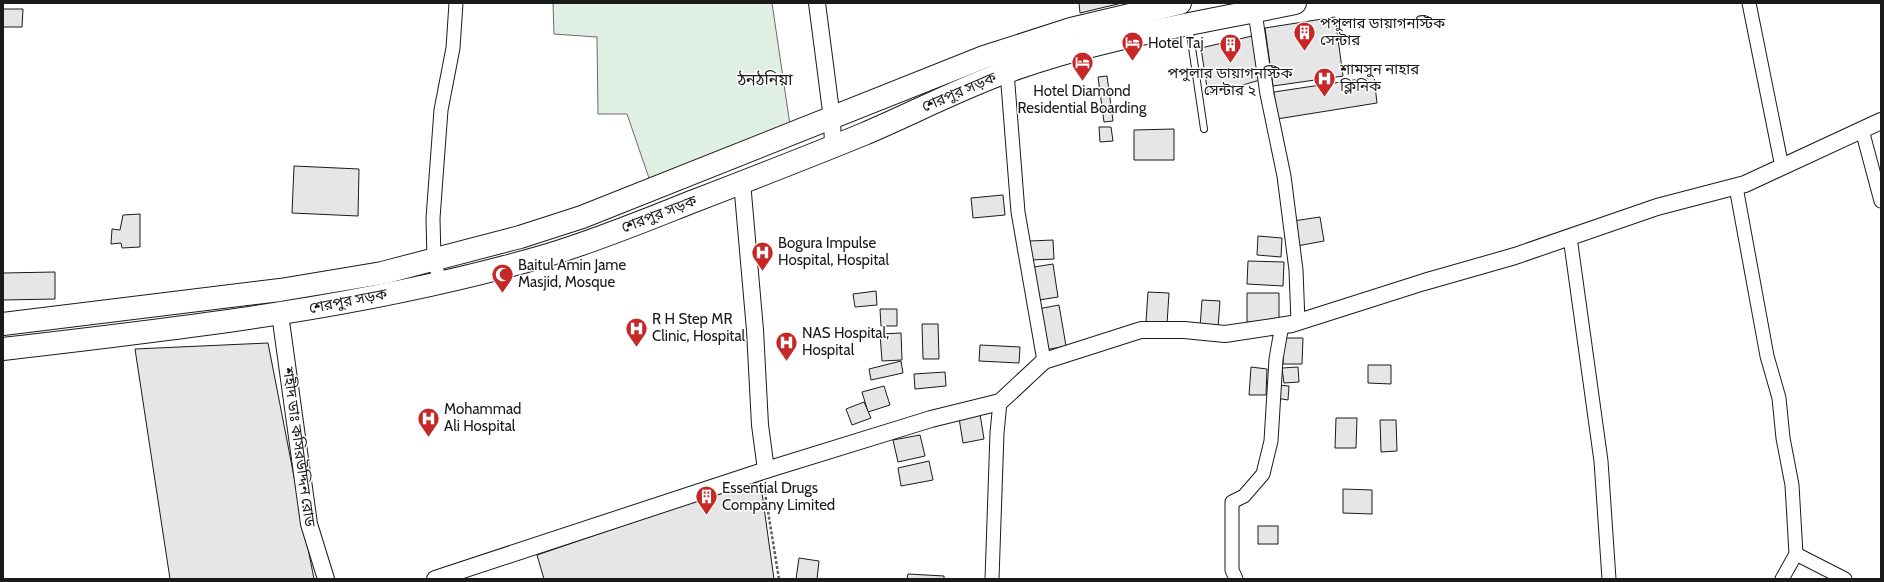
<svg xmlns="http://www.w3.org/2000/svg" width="1884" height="582" viewBox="0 0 1884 582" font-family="Cabin,'Noto Sans Bengali',sans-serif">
<rect width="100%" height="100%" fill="#fff"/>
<path fill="#e0efe3" stroke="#6a6a6a" d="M553,3H772L790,125L650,181L627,114H598L597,37L554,34Z"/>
<g fill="#e6e6e6" stroke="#1a1a1a">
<path d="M1079,3H1122L1080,13Z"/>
<path d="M3,9H23L22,27H3Z"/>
<path d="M1335,17L1343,76L1273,86L1265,28Z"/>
<path d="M1252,36L1260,80L1208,95L1201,48Z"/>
<path d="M1107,76L1113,121L1104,122L1098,77Z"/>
<path d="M1374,77L1377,103L1277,119L1274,92Z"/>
<path d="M1099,127H1111L1113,141L1100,142Z"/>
<path d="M1174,129V160H1134V130Z"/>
<path d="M294,166L359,169L358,216L292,213Z"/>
<path d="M1003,195L1005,215L973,218L971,198Z"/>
<path d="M140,214V247L122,248L121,243L111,244L112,229L120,230L123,215Z"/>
<path d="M1320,217L1324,241L1297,246L1293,221Z"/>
<path d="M1258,236L1282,238L1281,257L1257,255Z"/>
<path d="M1053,240L1054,259L1031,260L1030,241Z"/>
<path d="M1248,261L1284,262L1283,286L1247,284Z"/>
<path d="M1053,264L1058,297L1039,300L1034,267Z"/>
<path d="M55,272V299L3,300V273Z"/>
<path d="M876,291L877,305L855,307L853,294Z"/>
<path d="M1148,292L1169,293L1167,324L1146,322Z"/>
<path d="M1247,293H1279V323L1247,322Z"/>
<path d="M1202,300L1220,301L1218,328L1200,327Z"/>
<path d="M1059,305L1066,346L1045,350L1038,309Z"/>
<path d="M880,309H897V326H881Z"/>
<path d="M922,324H938L939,359H923Z"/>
<path d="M901,333L902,360L882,361L880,334Z"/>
<path d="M1284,338H1303L1302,364H1283Z"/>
<path d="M268,343L314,579H170L135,349Z"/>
<path d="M980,345L1020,347L1019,363L979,361Z"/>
<path d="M901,361L903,373L871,380L869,369Z"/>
<path d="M1368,365H1391V384L1368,383Z"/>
<path d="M1251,367L1267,369L1266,395H1249Z"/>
<path d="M1298,367L1299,382L1284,383L1282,368Z"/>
<path d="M945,372L946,386L915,389L914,374Z"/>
<path d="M1278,385L1289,386L1288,400L1276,398Z"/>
<path d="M884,386L890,405L868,412L862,392Z"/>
<path d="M864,402L871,418L852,425L846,409Z"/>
<path d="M980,414L984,439L963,443L959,418Z"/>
<path d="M1336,418H1357L1356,448H1335Z"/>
<path d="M1380,420H1396L1397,451L1381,452Z"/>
<path d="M920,435L925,456L898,462L893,440Z"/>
<path d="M929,461L933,480L901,486L898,468Z"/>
<path d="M760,479L774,579H544L537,555Z"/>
<path d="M1343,489L1372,490V514L1343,513Z"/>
<rect x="1258" y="526" width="20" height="18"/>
<path d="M799,558L819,561L817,579H796Z"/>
<path d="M908,574L944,576V579H907Z"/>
</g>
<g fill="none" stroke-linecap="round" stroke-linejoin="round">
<defs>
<path id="service" d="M1189,27L1204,129"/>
<g id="minor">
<path d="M1749,3L1782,167"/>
<path d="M1255,12L1267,94L1284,176L1296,270L1298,322"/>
<path d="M1007,72L1018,212L1044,361"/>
<path d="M1862,130L1881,201"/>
<path d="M1736,187L1767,356L1779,398L1783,438L1792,485L1796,554L1782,579"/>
<path d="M1570,237L1601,461L1609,579"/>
<path d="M440,282L434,259L433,218L441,110L453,48L456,3"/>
<path d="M1796,554L1845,579"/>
<path d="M992,579L997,433L1000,402"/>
<path d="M1236,579L1232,570V502L1244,496L1263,474L1271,441L1276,359L1282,325"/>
</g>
<g id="tertiary">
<path d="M817,3L832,119L833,146"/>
<path d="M742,182L755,330L760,425L766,470"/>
<path d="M280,314L309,524L326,579"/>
<path d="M435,579L766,470L931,419L1000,402L1044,361L1141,330H1184L1225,334L1292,324L1424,282L1515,256L1657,207L1745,184L1881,121"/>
</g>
<g id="trunk">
<path d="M3,324L280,290L382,273L520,237L582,217L984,57L1071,29L1180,3"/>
<path d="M3,349C186,328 370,307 548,255C598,240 646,220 694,201C751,179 808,157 864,134C911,114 957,90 1006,72C1099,38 1199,23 1295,3"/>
</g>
</defs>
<use href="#service" stroke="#1a1a1a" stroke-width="8"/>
<use href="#minor" stroke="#1a1a1a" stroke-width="15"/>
<use href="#tertiary" stroke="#1a1a1a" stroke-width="18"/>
<use href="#trunk" stroke="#1a1a1a" stroke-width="24"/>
<path stroke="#5f5f5f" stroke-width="2.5" stroke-dasharray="3 2" stroke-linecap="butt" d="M764,487L779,579"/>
<use href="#service" stroke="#fff" stroke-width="6"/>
<use href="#minor" stroke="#fff" stroke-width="13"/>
<use href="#tertiary" stroke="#fff" stroke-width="16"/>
<use href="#trunk" stroke="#fff" stroke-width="22"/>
</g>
<defs>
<symbol id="building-pin" viewBox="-11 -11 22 30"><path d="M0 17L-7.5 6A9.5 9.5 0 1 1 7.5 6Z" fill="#c62828" stroke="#fff"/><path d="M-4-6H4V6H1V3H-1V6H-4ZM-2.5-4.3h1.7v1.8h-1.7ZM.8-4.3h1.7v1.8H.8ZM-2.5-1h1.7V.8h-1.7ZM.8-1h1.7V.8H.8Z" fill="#fff"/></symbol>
<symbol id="hotel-pin" viewBox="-11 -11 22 30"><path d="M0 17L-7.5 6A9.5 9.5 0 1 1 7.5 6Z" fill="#c62828" stroke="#fff"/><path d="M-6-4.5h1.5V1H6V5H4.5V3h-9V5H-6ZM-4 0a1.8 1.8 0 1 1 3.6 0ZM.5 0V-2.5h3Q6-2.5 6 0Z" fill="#fff"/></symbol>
<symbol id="hospital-pin" viewBox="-11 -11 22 30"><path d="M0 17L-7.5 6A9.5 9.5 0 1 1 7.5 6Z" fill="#c62828" stroke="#fff"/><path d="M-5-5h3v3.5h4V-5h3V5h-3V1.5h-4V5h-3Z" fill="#fff"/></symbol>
<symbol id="mosque-pin" viewBox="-11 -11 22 30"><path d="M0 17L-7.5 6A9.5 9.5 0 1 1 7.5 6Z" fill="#c62828" stroke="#fff"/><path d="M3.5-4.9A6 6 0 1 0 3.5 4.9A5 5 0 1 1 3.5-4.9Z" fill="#fff"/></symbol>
</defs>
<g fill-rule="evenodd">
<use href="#building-pin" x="1292" y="20" width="25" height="34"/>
<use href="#hotel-pin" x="1120" y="30" width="25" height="34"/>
<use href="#building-pin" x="1218" y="32" width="25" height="34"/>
<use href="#hotel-pin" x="1070" y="50" width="25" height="34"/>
<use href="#hospital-pin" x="1312" y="66" width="25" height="34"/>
<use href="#hospital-pin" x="750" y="240" width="25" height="34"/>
<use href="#mosque-pin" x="490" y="262" width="25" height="34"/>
<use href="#hospital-pin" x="624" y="316" width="25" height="34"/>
<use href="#hospital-pin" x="774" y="330" width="25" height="34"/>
<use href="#hospital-pin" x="416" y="406" width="25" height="34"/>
<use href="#building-pin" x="694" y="484" width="25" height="34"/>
</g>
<g text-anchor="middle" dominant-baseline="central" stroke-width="3" stroke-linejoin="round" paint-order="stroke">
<g font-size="15" fill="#1a1a1a" stroke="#fff" text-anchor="start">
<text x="1320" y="23">পপুলার ডায়াগনস্টিক<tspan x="1320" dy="17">সেন্টার</tspan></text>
<text x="1148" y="43">Hotel Taj</text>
<text x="1340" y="69">শামসুন নাহার<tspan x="1340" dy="17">ক্লিনিক</tspan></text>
<text x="1230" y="73" text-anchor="middle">পপুলার ডায়াগনস্টিক<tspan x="1230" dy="17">সেন্টার ২</tspan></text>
<text x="1082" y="91" text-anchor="middle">Hotel Diamond<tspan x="1082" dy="17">Residential Boarding</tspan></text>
<text x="778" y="243">Bogura Impulse<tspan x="778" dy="17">Hospital, Hospital</tspan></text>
<text x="518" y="265">Baitul Amin Jame<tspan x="518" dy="17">Masjid, Mosque</tspan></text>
<text x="652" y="319">R H Step MR<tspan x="652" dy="17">Clinic, Hospital</tspan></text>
<text x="802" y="333">NAS Hospital,<tspan x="802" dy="17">Hospital</tspan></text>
<text x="444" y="409">Mohammad<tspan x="444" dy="17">Ali Hospital</tspan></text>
<text x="722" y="488">Essential Drugs<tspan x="722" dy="17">Company Limited</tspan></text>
</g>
<g font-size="15" fill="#1a1a1a" stroke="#fff">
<text transform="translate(959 92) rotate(-23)">শেরপুর সড়ক</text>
<text transform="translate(659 214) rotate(-21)">শেরপুর সড়ক</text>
<text transform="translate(348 301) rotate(-11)">শেরপুর সড়ক</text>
<text transform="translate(299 447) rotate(82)">শহীদ ডাঃ কসিরউদ্দিন রোড</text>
</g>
<g font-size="16" fill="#1a1a1a" stroke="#fff">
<text x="765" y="79">ঠনঠনিয়া</text>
</g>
</g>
<rect width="1884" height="582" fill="none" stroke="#1a1a1a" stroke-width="8"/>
</svg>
